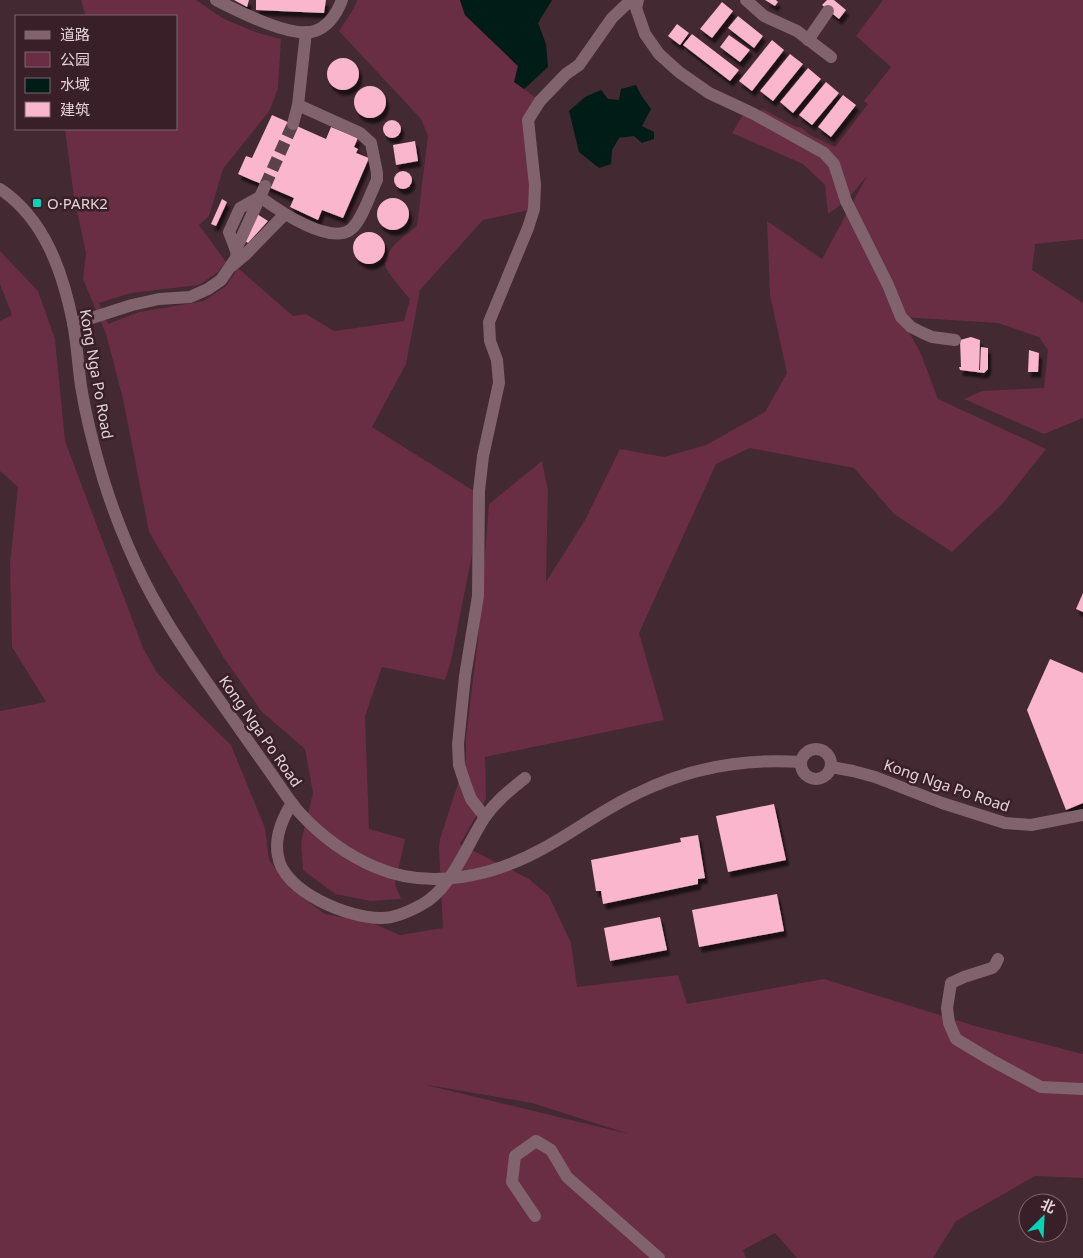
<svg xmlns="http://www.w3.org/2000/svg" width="1083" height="1258" viewBox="0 0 1083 1258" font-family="'Noto Sans','Noto Sans SC',sans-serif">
<defs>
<filter id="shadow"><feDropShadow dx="3" dy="5.5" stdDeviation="1" flood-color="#0009"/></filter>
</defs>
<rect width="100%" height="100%" fill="#432931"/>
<g fill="#692d44" fill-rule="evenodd">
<path d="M81,0H196L224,19L258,33L281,39L278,88L270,110L223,169L209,216L199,225L226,262L217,273L199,285L131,293L99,303L108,324L139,312L204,301L226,286L238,268L293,316L306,314L334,331L404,321L410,299C404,292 390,276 386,268C380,252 407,234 417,226L428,136L421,119L339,31L354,8L357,0H460L465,15L518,66L515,82L540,101L528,120L534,209L483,220L420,290L406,364L372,427L474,491L472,555L451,661L445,680L382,667L365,716L369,829L405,839L395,884L401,899L371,901L335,894L303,870L301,842L313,793L305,749L262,712L224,658L149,532L123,399L106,334L83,279L86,253L74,197L65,129H176V16H83L85,14Z"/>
<path d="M883,0H1083V239L1035,244L1032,270L1083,303V418L1044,434L964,399L982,391L1044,388L1048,350L1039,337L998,323L901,317L921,354L938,399L1046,449L1004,502L952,552L894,514L854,468L750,448L716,464L639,633L664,720L485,757L486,799L460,844L529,879L549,896L571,943L577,987L678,975L687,1004L824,979L975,1026L1083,1054V1178L1035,1176L956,1221L933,1258H797L775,1233L743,1250L746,1258H0V711L46,702L12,647L10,564L18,487L0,471V321L12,315L0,284V251L38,291L55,339L65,441L143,648L158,674L231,745L265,828L269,860L291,889L325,914L372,923L400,935L443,928L439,847L440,839L466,759V738L478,639L489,504L542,461L548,490L546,582L585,520L620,449L664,457L706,445L765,412L787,373L770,295L767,221L822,259L867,176L846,201L828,214L825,185L803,164L732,133L744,113L754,114L763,109L794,126L802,128L810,135L835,147L868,104L864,101L891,67L856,36ZM422,1084L532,1103L629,1134Z"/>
</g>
<g fill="#001c16">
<path d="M460,0H552L538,23L546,44L548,67L524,89L514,82L518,66L465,15Z"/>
<path d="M636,85L641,95L651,109L642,126L654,132V139L642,143L634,136L619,138L612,150L611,164L599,168L579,152L569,111L585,97L601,90L608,99L619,100L621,89Z"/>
</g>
<g fill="#fab6cc" filter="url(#shadow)">
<path d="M234,0H249L247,7Z"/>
<path d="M256,0H326L324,13L256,10Z"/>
<path d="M765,0H776L778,2L775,6Z"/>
<path d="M827,0H834L846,10L839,19L822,5Z"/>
<path d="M722,2L733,11L712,38L700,29Z"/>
<path d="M738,16L763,36L754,48L728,28Z"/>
<path d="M677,24L689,33L680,45L668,36Z"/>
<path d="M692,34L739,70L730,81L683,45Z"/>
<path d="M729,35L750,50L740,62L720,47Z"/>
<path d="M772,40L784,50L752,91L739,81Z"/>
<path d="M790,54L803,64L773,101L760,91Z"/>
<circle cx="343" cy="74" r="16"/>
<path d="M808,68L821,79L793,113L780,102Z"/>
<path d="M826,82L839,93L812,125L799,115Z"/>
<circle cx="370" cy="102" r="16"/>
<path d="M843,95L856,105L831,137L818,127Z"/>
<path d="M272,115L326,139L331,127L358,138L354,147L358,149L356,153L369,158L343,218L322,210L318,220L290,207L294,198L238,174L246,156L252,158Z"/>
<circle cx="392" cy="129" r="9"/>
<path d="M415,141L418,161L396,165L393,145Z"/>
<circle cx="403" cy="180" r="9"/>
<circle cx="393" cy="214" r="16"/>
<path d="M222,199L227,202L216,226L211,224Z"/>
<path d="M257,214L268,221L248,243L245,241Z"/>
<circle cx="369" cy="248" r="16"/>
<path d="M971,337L980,340L979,370H980L981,347L988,348V369L984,373L960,370L959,367H966H961L960,340Z"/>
<path d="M1029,350L1039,353L1038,372H1028Z"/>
<path d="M1083,593V612L1076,609Z"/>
<path d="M1050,659L1083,673V803L1066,810L1027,710Z"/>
<path d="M774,804L786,860L728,872L716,816Z"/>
<path d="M698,835L705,878L698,879V884L603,904L601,891H596L591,860L681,842L680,838Z"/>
<path d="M777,894L784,931L699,947L692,910Z"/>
<path d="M660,917L667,950L610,961L604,928Z"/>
</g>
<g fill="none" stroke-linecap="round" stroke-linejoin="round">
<path stroke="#5b424a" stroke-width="12" stroke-dasharray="12 6" stroke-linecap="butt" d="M265,186L293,124"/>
<g stroke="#81636d" stroke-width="12">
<path d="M216,0C238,11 292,39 315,31C329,26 337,13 342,0"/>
<path d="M638,0L636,8L645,34L659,54L679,72L709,93L754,114L824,153L834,164L846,201L888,285L901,317L911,327L923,333L932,337L955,340"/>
<path d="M746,0L764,16L797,31L831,57"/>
<path d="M808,40L828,11"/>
<path d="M293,124L298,105L306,32"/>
<path d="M0,189C45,219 63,273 73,323C77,344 78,365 81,386C86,417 94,448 103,478C116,521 137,571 160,610C183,650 210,687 237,725C250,744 264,763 277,782C284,792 291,803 299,812C320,835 347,855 375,867C430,891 494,876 544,848C575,831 604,809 636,794C688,768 743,758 801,762"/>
<path d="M237,253L229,232L240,208L260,197C278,210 328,245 350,230C361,223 371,192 377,180V173L371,143L360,133L298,105"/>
<path d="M232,266L245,255L284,215"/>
<path d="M73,324L132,305L159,299L190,297L208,289L221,280L236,258L238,245L265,186"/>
<circle cx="816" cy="764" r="15"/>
<path d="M831,767L853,771L875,777L942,803L1005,823L1031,825L1083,815"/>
<path d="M292,803C282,819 274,837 278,856C283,892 350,919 382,918C395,918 410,911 421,905C451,890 467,844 485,817C496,801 510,790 525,778"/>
<path d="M485,817L471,799L465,783L459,765L458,744L465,676L478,596L479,491L483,456L499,383L497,360L490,341L489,322L528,228L534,209L535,185L528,120L540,101L566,74L579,65L612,18L631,0"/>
<path d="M998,959L995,965L992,968L964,977L951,983L947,1008L949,1023L956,1039L991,1060L1041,1087L1083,1089"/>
<path d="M535,1216L512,1182L515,1156L536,1141L551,1150L567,1177L659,1258"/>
</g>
</g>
<rect fill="#05d5b6" stroke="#381f28" stroke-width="2" x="32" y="198" width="10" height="10" rx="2.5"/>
<g text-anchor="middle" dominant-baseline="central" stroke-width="5" stroke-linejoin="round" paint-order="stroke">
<g font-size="15" fill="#e4d3d8" stroke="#381f28" text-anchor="start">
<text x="47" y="203">O·PARK2</text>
</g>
<g font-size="15" fill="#e4d3d8" stroke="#381f28">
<text transform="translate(97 374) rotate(80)">Kong Nga Po Road</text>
<text transform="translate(261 731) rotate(55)">Kong Nga Po Road</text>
<text transform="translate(947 785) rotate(19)">Kong Nga Po Road</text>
</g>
</g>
<rect x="15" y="15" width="162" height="115" fill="#381f28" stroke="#7d676e"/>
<rect x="25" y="31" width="25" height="8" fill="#81636d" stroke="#7d676e"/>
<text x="60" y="40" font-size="15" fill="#e4d3d8">道路</text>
<rect x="25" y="52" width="25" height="15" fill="#692d44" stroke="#7d676e"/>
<text x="60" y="65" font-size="15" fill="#e4d3d8">公园</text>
<rect x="25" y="78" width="25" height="15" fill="#001c16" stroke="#7d676e"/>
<text x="60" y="90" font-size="15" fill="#e4d3d8">水域</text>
<rect x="25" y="102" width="25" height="15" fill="#fab6cc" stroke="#7d676e"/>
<text x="60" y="115" font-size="15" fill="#e4d3d8">建筑</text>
<g transform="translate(1043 1218) rotate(24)"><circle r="24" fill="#381f28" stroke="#7d676e"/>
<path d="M0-4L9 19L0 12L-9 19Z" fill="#05d5b6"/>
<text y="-8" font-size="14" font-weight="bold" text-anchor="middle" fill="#e4d3d8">北</text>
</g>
</svg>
